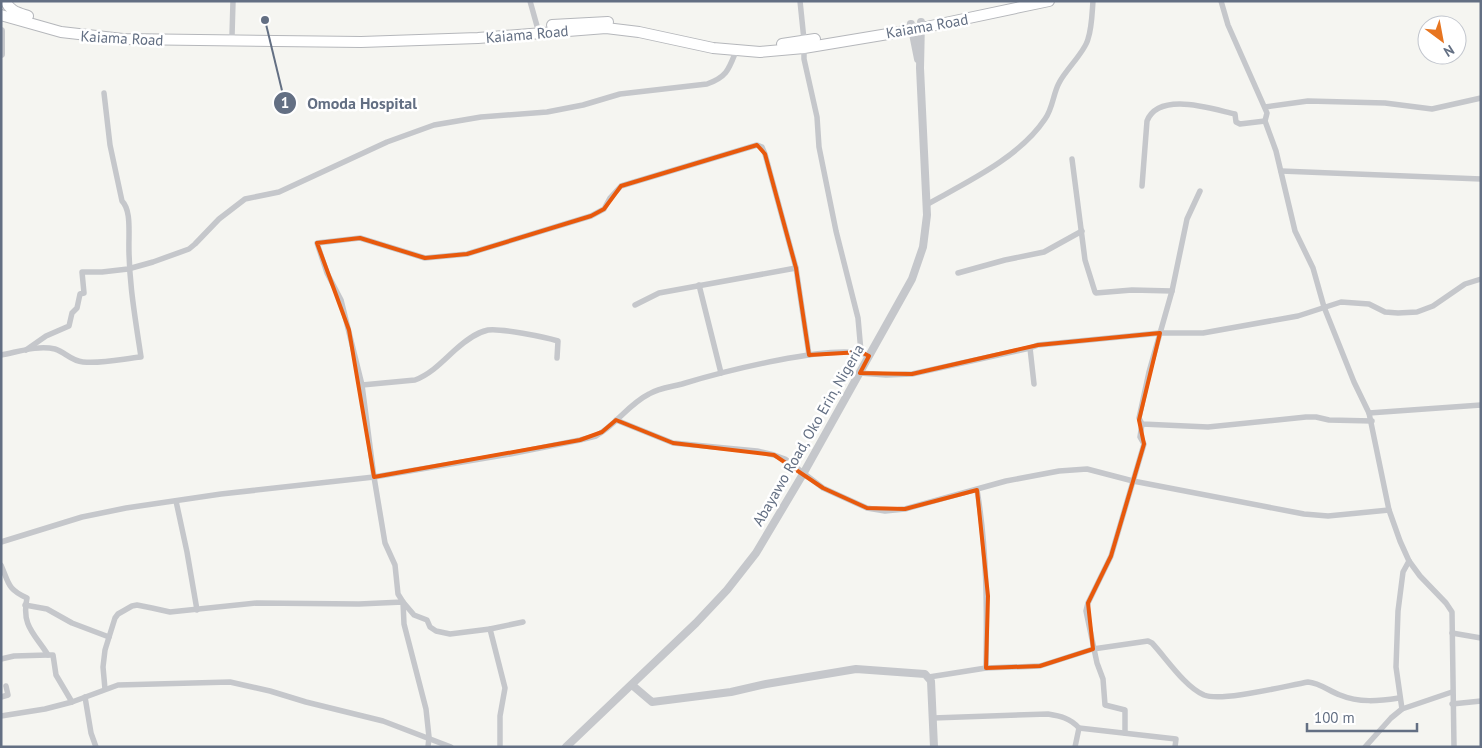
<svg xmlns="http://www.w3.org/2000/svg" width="1482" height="748" viewBox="0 0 1482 748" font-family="'PT Sans',sans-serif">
<rect width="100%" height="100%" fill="#f5f5f1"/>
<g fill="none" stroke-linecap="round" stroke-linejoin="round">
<defs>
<g id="trunk">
<path d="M6,1C9,11 19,13 28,16"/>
<path d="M1,15L61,32L123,39L361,42L478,38L606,28L639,32L713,48L760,52L804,48L912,30L1049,1"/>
<path d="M552,25L608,22"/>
<path d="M782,44L815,39"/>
</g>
</defs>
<use href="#trunk" stroke="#b5b7bb" stroke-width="12"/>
<g stroke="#c5c7cb" stroke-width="5.5">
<path d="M530,1L537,26"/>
<path d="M800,1L804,40"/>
<path d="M1221,1L1228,25L1267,113L1265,121L1276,151L1295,231L1313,268L1324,307L1354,382L1369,413L1389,510L1400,541L1409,561L1420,576L1446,603L1452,612L1454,747"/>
<path d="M232,36L233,1"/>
<path d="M804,48V59L817,117L819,147L836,231L858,318L861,352"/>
<path d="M1265,107L1308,101L1385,103L1432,109L1481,98"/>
<path d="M1072,159L1085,260L1095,292L1096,293L1132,290L1172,291"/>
<path d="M1281,171L1481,179"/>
<path d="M1142,186L1147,121C1159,91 1212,109 1235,114L1236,122L1240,124L1265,121"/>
<path d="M1200,191L1187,219L1172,291L1149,372L1139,418L1142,424L1208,427L1306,417H1316L1329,420L1372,421"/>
<path d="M926,205C967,182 1019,158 1045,119C1053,108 1053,94 1059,83C1066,69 1085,52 1088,39C1092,27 1092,13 1093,1"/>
<path d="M958,273L1005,260L1044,252L1082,231"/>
<path d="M699,285L721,373"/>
<path d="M635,305L659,293L796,268"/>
<path d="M1030,348L1034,384"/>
<path d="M26,350L46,336L69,326L72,313L77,308L80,294L84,293L82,272H102L128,269L153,262L189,249L195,244L219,219L245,199L279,192L387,142L434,125L481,117L547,112L583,105L620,94L707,84C727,77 729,69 736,51"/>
<path d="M1,355C18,352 37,345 55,349C65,352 71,361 83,362C102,364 122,359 141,357C135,317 128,278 129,238C129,226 130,209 122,201L110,145L104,93"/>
<path d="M860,373L886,375L912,374L1030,348L1038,345L1160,333H1203L1298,316L1341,302L1369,304L1385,312L1398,313L1417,312L1433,306L1465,284L1481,279"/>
<path d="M362,385L415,380C431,374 443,361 455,350C465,341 475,333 488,330C500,328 545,337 558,341L557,358"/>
<path d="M1369,413L1481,405"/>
<path d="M616,420L673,443L757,451L774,455L785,459L823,488L867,508L885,511L905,509L1006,481L1059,471L1087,469L1133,481L1304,514L1328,516L1389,510"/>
<path d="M977,490C987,549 987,608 986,668"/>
<path d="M176,501L187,552L197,610"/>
<path d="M1,542L82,517L126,508L221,494L374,477L510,454L580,440L596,436L602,432C619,420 631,403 649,394C659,388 671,387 682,384C718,373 839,341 869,356"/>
<path d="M1,565C9,583 7,589 27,598C21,626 35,634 48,655H53L56,675L72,702"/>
<path d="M25,605L47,609L72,623L109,637"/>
<path d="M490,629L505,688L500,716V747"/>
<path d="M1452,633L1481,638"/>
<path d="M1,659L14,656L48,655"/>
<path d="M929,677L986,668L1040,666L1093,649L1148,641L1152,643C1166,658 1185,687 1204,695C1222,702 1285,686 1308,682C1320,683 1329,691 1340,695C1359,703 1379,701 1399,698"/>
<path d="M105,689L103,667L105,650L115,618L118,614L132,606L137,605L152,608L170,612L257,603L359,604L403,602L414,615L427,620L430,627L436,631L450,634L490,629L523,622"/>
<path d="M1,697L8,695L6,686"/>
<path d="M85,697L91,733L96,747"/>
<path d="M1452,704L1481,701"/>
<path d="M1402,709L1396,667L1398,611L1403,572L1409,561"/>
<path d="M1,716L45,709L72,702L118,685L230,682L270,691L306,702L383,721L451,747"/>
<path d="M933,718L1048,714C1060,716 1070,718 1079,728L1176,739L1175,747"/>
<path d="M1125,733V710L1105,705L1103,679L1097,663L1086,611L1088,603L1111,556L1144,444L1140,437L1142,424"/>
<path d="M428,747L429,737L426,709L404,624L403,602L398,594L395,565L385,543L374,477L362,385L341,300L327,273L317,243L360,238L425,258L467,254L591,216L604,209L610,198L621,186L757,145L762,147L765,154L796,268L809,355"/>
<path d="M1075,747L1079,728"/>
<path d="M1365,747L1391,718L1402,709L1452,692"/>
</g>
<g stroke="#c5c7cb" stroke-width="8">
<path d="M911,24L918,59"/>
<path d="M1,31V54"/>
<path d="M632,685L652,702L731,692L766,684L856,669L925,674L931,681L934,747"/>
<path d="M566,747L696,623L727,590L756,553L803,474L912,279L923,247L927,215L920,68L921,22"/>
</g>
<use href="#trunk" stroke="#fff" stroke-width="10"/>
</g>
<path fill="none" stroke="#e8590c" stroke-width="4" stroke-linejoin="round" d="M757,145L765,154L796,268L809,355L861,352L869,356L860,373L912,374L1038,345L1160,333L1139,420L1144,444L1111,556L1088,603L1093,649L1040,666L986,668L988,596L977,490L905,509L867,508L823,488L774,455L673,443L616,420L602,432L580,440L374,477L349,330L317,243L360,238L425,258L467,254L591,216L604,209L621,186Z"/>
<g text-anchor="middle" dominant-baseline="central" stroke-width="5" stroke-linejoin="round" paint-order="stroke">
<g font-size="15" fill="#636f83" stroke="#fff">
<text transform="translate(927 26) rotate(-10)">Kaiama Road</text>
<text transform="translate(527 34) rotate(-5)">Kaiama Road</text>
<text transform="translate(122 38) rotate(3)">Kaiama Road</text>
<text transform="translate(808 435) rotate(-60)">Abayawo Road, Oko Erin, Nigeria</text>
</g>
</g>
<path fill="none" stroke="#636f83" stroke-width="2" d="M265 20L285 103"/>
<g fill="#636f83" stroke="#fff" stroke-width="2">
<circle cx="265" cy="20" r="5"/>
<circle cx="285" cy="103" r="12"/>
</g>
<g font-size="15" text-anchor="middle" font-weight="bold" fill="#fff">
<text x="285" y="108">1</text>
</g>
<g font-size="16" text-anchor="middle" font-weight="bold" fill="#636f83" stroke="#fff" stroke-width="5" stroke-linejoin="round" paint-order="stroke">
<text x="362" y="109">Omoda Hospital</text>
</g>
<rect width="1482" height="748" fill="none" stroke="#636f83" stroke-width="5"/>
<g transform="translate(1442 40) rotate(148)"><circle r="24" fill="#ffffff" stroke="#c1c5cd"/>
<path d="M0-4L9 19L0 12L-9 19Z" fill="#e77520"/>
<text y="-8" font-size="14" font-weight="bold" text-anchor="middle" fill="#636f83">N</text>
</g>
<path d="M1307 723v8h110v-8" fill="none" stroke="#636f83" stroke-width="2.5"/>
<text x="1314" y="723" font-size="15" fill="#636f83" stroke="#ffffff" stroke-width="4" paint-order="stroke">100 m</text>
</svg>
